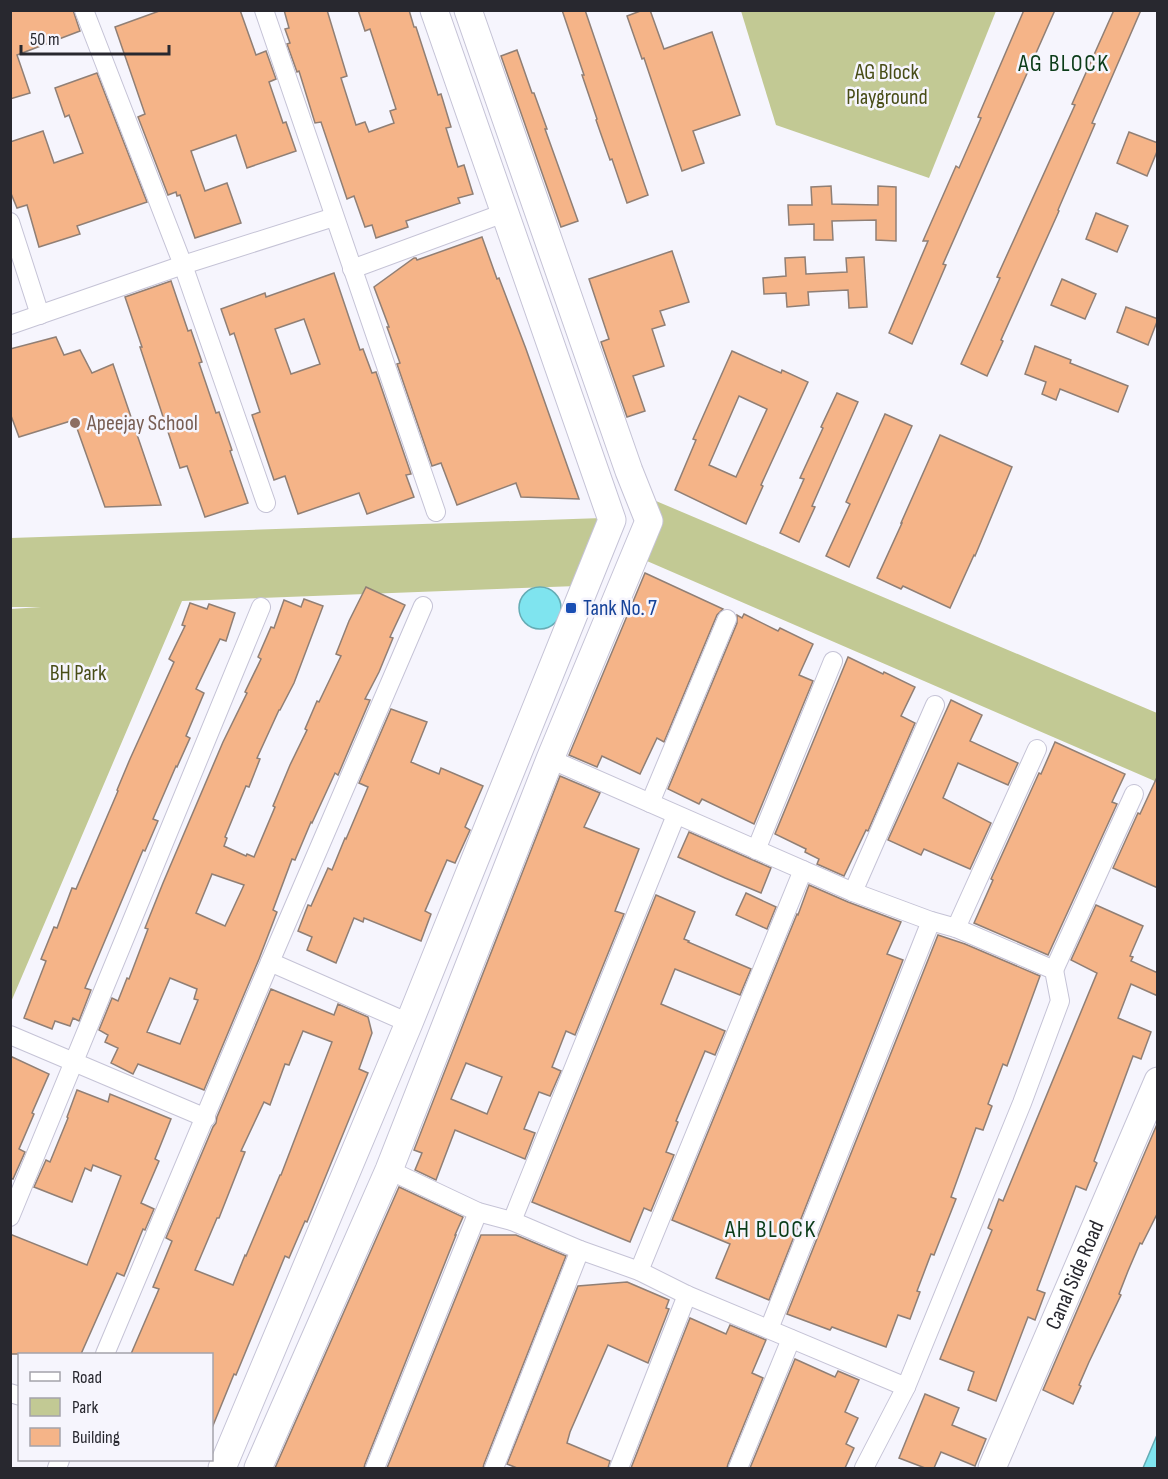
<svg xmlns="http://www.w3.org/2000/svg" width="1168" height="1479" viewBox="0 0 1168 1479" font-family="'Sofia Sans Condensed',sans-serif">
<rect width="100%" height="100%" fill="#f6f5fd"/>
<g fill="#c2c994">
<path d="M741,11V10L996,11L929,178L776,125Z"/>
<path d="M656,501L1157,713V782L640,558L656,522Z"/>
<path d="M602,518L577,586L182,601L11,1002V609L41,607H11V538Z"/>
</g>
<g fill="#7fe4ef" stroke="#65acb5" stroke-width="1.5">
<circle cx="540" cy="608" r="21"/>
<path d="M1157,1435V1468H1143Z"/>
</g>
<g fill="#f5b488" stroke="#907f75" stroke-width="1.5" fill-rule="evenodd">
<path d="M10,10H73L80,31L17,55L30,93L10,99Z"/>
<path d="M162,10H240L256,55L266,51L276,79L269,82L283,123L286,122L296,151L247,168L236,135L191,151L205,191L227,183L241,223L195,238L180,195L177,196L176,192L168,195L138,117L145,114L115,27Z"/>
<path d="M284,10H327L347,76L341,78L356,125L365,122L369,132L394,123L390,111L396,109L370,29L365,31L358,10H409L414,27H416L438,95L441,94L451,127L446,128L458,167L464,165L473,194L458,198L460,203L406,221L408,227L376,238L372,225L365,227L354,196L347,199L321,122L315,123L299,71L297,72L287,44L290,43L285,29L289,28Z"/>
<path d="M562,10H585L648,195L627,203L612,159L610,160L596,120L597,119L582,75H584Z"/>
<path d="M643,10H650L664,49L712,32L740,115L693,131L704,163L682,171L644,58L642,59L627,16Z"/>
<path d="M1024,10H1055L943,264L946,265L912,344L889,333L928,241H923L956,166L959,168L981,118L978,117Z"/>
<path d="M1114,10H1141L1092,123L1095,124L1058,210L1059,211L1001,340L1003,341L987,376L961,364L1000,278L997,277L1075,105L1072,104Z"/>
<path d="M517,50L532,93H534L547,129H545L578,221L561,227L501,56Z"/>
<path d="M97,73L147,202L77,226L80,234L39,247L27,205L17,208L10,191V142L43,131L54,163L83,153L69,115L65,117L55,88Z"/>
<path d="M1129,132L1158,143V149L1147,176L1117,163Z"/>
<path d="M831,186L832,204L878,205V186L896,187V241L876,240V220L832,221L833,240H814V224L789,225L788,205H812L811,187Z"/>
<path d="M1096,213L1128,226L1117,252L1086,239Z"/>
<path d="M482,237L497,279L499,278L526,349L579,499L521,497L516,483L457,505L441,463L432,466L397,364L400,363L387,327H389L374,287L414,258H416L417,260Z"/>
<path d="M672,251L689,302L660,311L665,325L652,329L664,366L633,376L645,411L627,417L601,342L609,339L589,279Z"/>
<path d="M805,257L806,274L847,272L846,258L864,257L867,307L849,308L848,290L808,292L809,305L787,307L786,293L764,294L763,278L786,276L785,258Z"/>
<path d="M334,273L360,350L363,349L372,373L376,372L411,474L406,475L414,497L367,514L359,493L298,514L285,476L274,480L252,415L260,412L234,333L230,335L221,309L265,293L266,297ZM304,319L320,364L291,374L275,329Z"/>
<path d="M1062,279L1096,294L1085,319L1051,305Z"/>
<path d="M171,281L188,331L191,330L202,362L199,363L216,413L219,412L232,450L230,451L248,503L205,517L187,466L180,468L140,347H142L125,297Z"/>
<path d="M1126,307L1158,319L1148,345L1117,332Z"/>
<path d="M56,337L64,355L80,350L92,373L113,364L161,505L105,507L74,420L19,437L10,413V349Z"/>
<path d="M1035,346L1071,360L1070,363L1128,386L1118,412L1060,389L1056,400L1042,394L1046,382L1025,374Z"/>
<path d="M732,351L781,373L782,370L808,382L761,485L763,486L746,524L675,490L696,440L693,439ZM739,396L767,409L736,477L709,465Z"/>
<path d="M837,393L858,402L812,506L815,507L799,542L780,533L804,479L800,478L823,428L821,427Z"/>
<path d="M885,414L912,426L849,567L826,556L850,504L846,502Z"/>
<path d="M940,435L1012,467L975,556L974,555L950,608L903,586L901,589L877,578L902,523H901Z"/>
<path d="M645,573L723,609L717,615L664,742L657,738L640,774L602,756L597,767L569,755Z"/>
<path d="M366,587L405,605L390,637L393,638L379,672L365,699L370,700L338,775L335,773L312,823L311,822L295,860L292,859L273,910L277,912L259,959L204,1090L138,1064L133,1074L111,1063L118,1048L105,1042L108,1035L99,1030L112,998L118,1001L127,978L129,979L148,929L145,928L163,883L223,742L247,693L245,692L261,659L258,657L271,627L274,628L284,600L301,607L304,599L323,606L294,683L280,710H279L257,758L260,759L249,787L246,786L225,837L227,838L224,846L246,856L247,854L254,857L275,807L273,806L290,765L307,730L305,729L317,701L319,702L341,656L336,654L349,621ZM212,874L244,885L225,926L196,913ZM170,978L197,989L194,999L198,1000L180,1044L147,1032Z"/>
<path d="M190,603L207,609L209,604L235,613L226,641L220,639L196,689L204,693L186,736L190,738L177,767L176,766L153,819L158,821L145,851L143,850L85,988L91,990L79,1021L73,1018L70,1026L55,1021L52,1029L24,1018L46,961L41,959L54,927L57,928L72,888L76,889L118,791L117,790L130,759L174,662L169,659L185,626L182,625Z"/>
<path d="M744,614L778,631L780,628L813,644L799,675L813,681L754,824L702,799L699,804L668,789L737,623V615L742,618Z"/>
<path d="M848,657L883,674L884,672L915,687L901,716L915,723L868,831L866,830L844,876L817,864L819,859L805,852L806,849L775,834Z"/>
<path d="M951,700L982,715L970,741L1018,763L1008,785L958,763L943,798L991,823L970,869L924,849L921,855L888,840Z"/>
<path d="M391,709L427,722L411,762L439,774L441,768L483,786L465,827L470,830L455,863L447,860L425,911L431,914L421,941L364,918L363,922L354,918L336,963L307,950L312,937L298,931L308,905L311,906L328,868L332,870L345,838L346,839L368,787L359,783Z"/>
<path d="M1055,742L1125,774L1112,802L1117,804L1048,955L974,923L993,880L991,879L1039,773L1041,774Z"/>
<path d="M1158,775V888L1113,868L1138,813L1140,814Z"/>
<path d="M560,776L600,793L584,827L639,849L615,911L624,914L575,1035L566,1031L552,1067L561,1071L550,1096L539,1092L524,1129L535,1133L525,1159L455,1130L436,1180L415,1170L422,1153L414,1150ZM466,1063L502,1077L487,1114L451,1099Z"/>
<path d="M689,832L771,868L761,893L725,878L678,857Z"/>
<path d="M809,885L848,902L901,922L887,954L903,960L769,1300L716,1278L730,1244L672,1220L797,914L798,915Z"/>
<path d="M746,893L776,907L767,929L736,915Z"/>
<path d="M656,895L695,912L684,939L689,941L688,942L751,969L740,995L675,969L661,1004L725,1031L715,1055L705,1051L676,1121L678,1122L666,1152L674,1155L651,1211L644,1208L630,1242L532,1202Z"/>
<path d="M1096,905L1143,926L1130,956L1133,957L1131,961L1158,973V996L1131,984L1118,1018L1151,1032L1141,1059L1133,1056L1094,1161L1097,1163L1086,1190L1076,1186L1037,1290L1045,1293L1035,1320L1028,1317L996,1401L968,1390L974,1372L940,1359L992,1230L988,1228L999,1199L1003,1201L1097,973L1071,960Z"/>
<path d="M938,935L965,944L1040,976L1007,1066L1003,1064L988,1104L992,1106L983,1130L976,1128L951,1197L956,1199L934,1255L931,1254L917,1291L920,1292L910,1319L898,1315L886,1347L832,1327L830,1330L787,1314Z"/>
<path d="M271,989L334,1015L338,1004L368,1017L372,1033L359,1069L368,1073L307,1222L305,1221L289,1258L285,1256L236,1375L234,1374L212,1428V1354H131L159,1289L153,1287L172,1241L166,1238L213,1127L216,1123L217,1117ZM303,1031L332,1042L281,1175H280L246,1256L245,1255L233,1285L195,1270L217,1218H219L245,1152L241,1151L264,1102L270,1105L285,1064L289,1065Z"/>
<path d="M10,1056L49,1074L32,1113L34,1114L19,1149L25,1152L13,1179L10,1178Z"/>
<path d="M77,1090L108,1102L110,1094L171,1119L155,1159L159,1161L141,1203L154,1209L145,1230L143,1229L124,1276L117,1273L81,1354H10V1234L87,1265L121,1176L93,1165L91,1171L85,1168L72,1202L34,1187L46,1160L50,1162L68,1118L67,1117Z"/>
<path d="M1158,1122V1212L1142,1244L1140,1243L1128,1271L1119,1294L1121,1295L1089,1362L1079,1385L1081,1386L1073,1404L1043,1390Z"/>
<path d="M399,1187L463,1217L455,1235H456L365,1464L364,1468H275Z"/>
<path d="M481,1235H516L566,1256L484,1464L483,1468H387Z"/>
<path d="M627,1282L669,1300L666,1308L669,1309L648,1363L608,1345L570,1432L567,1443L610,1461L608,1468H517L507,1464L578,1286Z"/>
<path d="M690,1318L726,1334L730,1325L766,1340L752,1373L763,1378L728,1464L727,1468H631Z"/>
<path d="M795,1359L835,1377L838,1371L859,1380L845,1412L858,1418L846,1444L854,1448L845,1468H750Z"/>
<path d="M925,1394L959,1408L952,1425L986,1439L975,1466L941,1452L934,1468H925L899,1458Z"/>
</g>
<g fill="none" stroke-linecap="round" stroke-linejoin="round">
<defs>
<g id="street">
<path d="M84,10L183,265L266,503"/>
<path d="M264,10L436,512"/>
<path d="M10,222L40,315"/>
<path d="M352,269L504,213"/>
<path d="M10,325L183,265L334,217"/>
<path d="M550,759L853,892L931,921L956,928L1054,970L1060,1001L1022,1103L906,1387L864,1468"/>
<path d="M650,803L727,619"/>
<path d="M756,850L833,661"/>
<path d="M853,892L935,705"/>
<path d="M956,928L1037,749"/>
<path d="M270,962L409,1023"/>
<path d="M1054,970L1134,794"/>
<path d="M10,1035L206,1118"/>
<path d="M389,1170L478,1212L512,1221L580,1250L639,1271L687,1295L906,1387"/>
<path d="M10,1217L261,607"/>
<path d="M512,1221L676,815"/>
<path d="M639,1271L803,870"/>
<path d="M769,1329L931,921"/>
<path d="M105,1354L270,962L423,606"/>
<path d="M10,1393L20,1396"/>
<path d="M57,1468L60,1460"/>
<path d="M375,1468L478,1212"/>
<path d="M494,1468L580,1250"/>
<path d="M619,1468L687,1295"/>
<path d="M738,1468L791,1339"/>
</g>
<g id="secondary">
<path d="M222,1468L409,1023L612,520L434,10"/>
<path d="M258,1468L389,1170L550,759L649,521L629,471L468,10"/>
<path id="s1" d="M992,1468L1158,1081"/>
</g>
</defs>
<use href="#street" stroke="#c5c3d6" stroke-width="20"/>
<use href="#secondary" stroke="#c5c3d6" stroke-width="29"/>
<use href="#street" stroke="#fff" stroke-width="18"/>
<use href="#secondary" stroke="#fff" stroke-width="27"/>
</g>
<circle fill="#8d6e63" stroke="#f6f5fd" stroke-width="2" cx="75" cy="423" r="6"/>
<rect fill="#1a4fb4" stroke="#f6f5fd" stroke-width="2" x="565" y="602" width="12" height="12" rx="3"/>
<g text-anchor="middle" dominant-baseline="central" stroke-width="5" stroke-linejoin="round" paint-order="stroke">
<g font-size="22" fill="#484d17" stroke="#f6f5fd">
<text x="887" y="72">AG Block<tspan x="887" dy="25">Playground</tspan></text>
<text x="78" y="673">BH Park</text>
</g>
<g font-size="22" fill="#785e54" stroke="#f6f5fd" text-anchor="start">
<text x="87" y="423">Apeejay School</text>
</g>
<g font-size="22" fill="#164399" stroke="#f6f5fd" text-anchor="start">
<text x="583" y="608">Tank No. 7</text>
</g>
<g font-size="22" fill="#28282f" stroke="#f6f5fd">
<text stroke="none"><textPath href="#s1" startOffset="210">Canal Side Road</textPath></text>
</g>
<g font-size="24" letter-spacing="1.5" fill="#0b3c19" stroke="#f6f5fd">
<text x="1064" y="63">AG BLOCK</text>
<text x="771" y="1229">AH BLOCK</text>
</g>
</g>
<rect width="1168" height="1479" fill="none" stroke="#28282f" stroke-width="24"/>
<rect x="18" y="1353" width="195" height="108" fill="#f6f5fd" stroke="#a4a3ab" stroke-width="1.5"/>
<rect x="30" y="1372" width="30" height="9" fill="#ffffff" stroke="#a4a3ab" stroke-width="1.5"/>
<text x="72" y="1383" font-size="18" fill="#28282f">Road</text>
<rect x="30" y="1398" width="30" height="18" fill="#c2c994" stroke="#a4a3ab" stroke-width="1.5"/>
<text x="72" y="1413" font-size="18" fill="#28282f">Park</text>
<rect x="30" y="1428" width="30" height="18" fill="#f5b488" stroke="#a4a3ab" stroke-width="1.5"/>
<text x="72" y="1443" font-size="18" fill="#28282f">Building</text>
<path d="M21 45v9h148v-9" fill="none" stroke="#28282f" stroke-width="3"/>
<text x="30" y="45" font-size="18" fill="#28282f" stroke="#f6f5fd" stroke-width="4.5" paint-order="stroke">50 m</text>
</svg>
